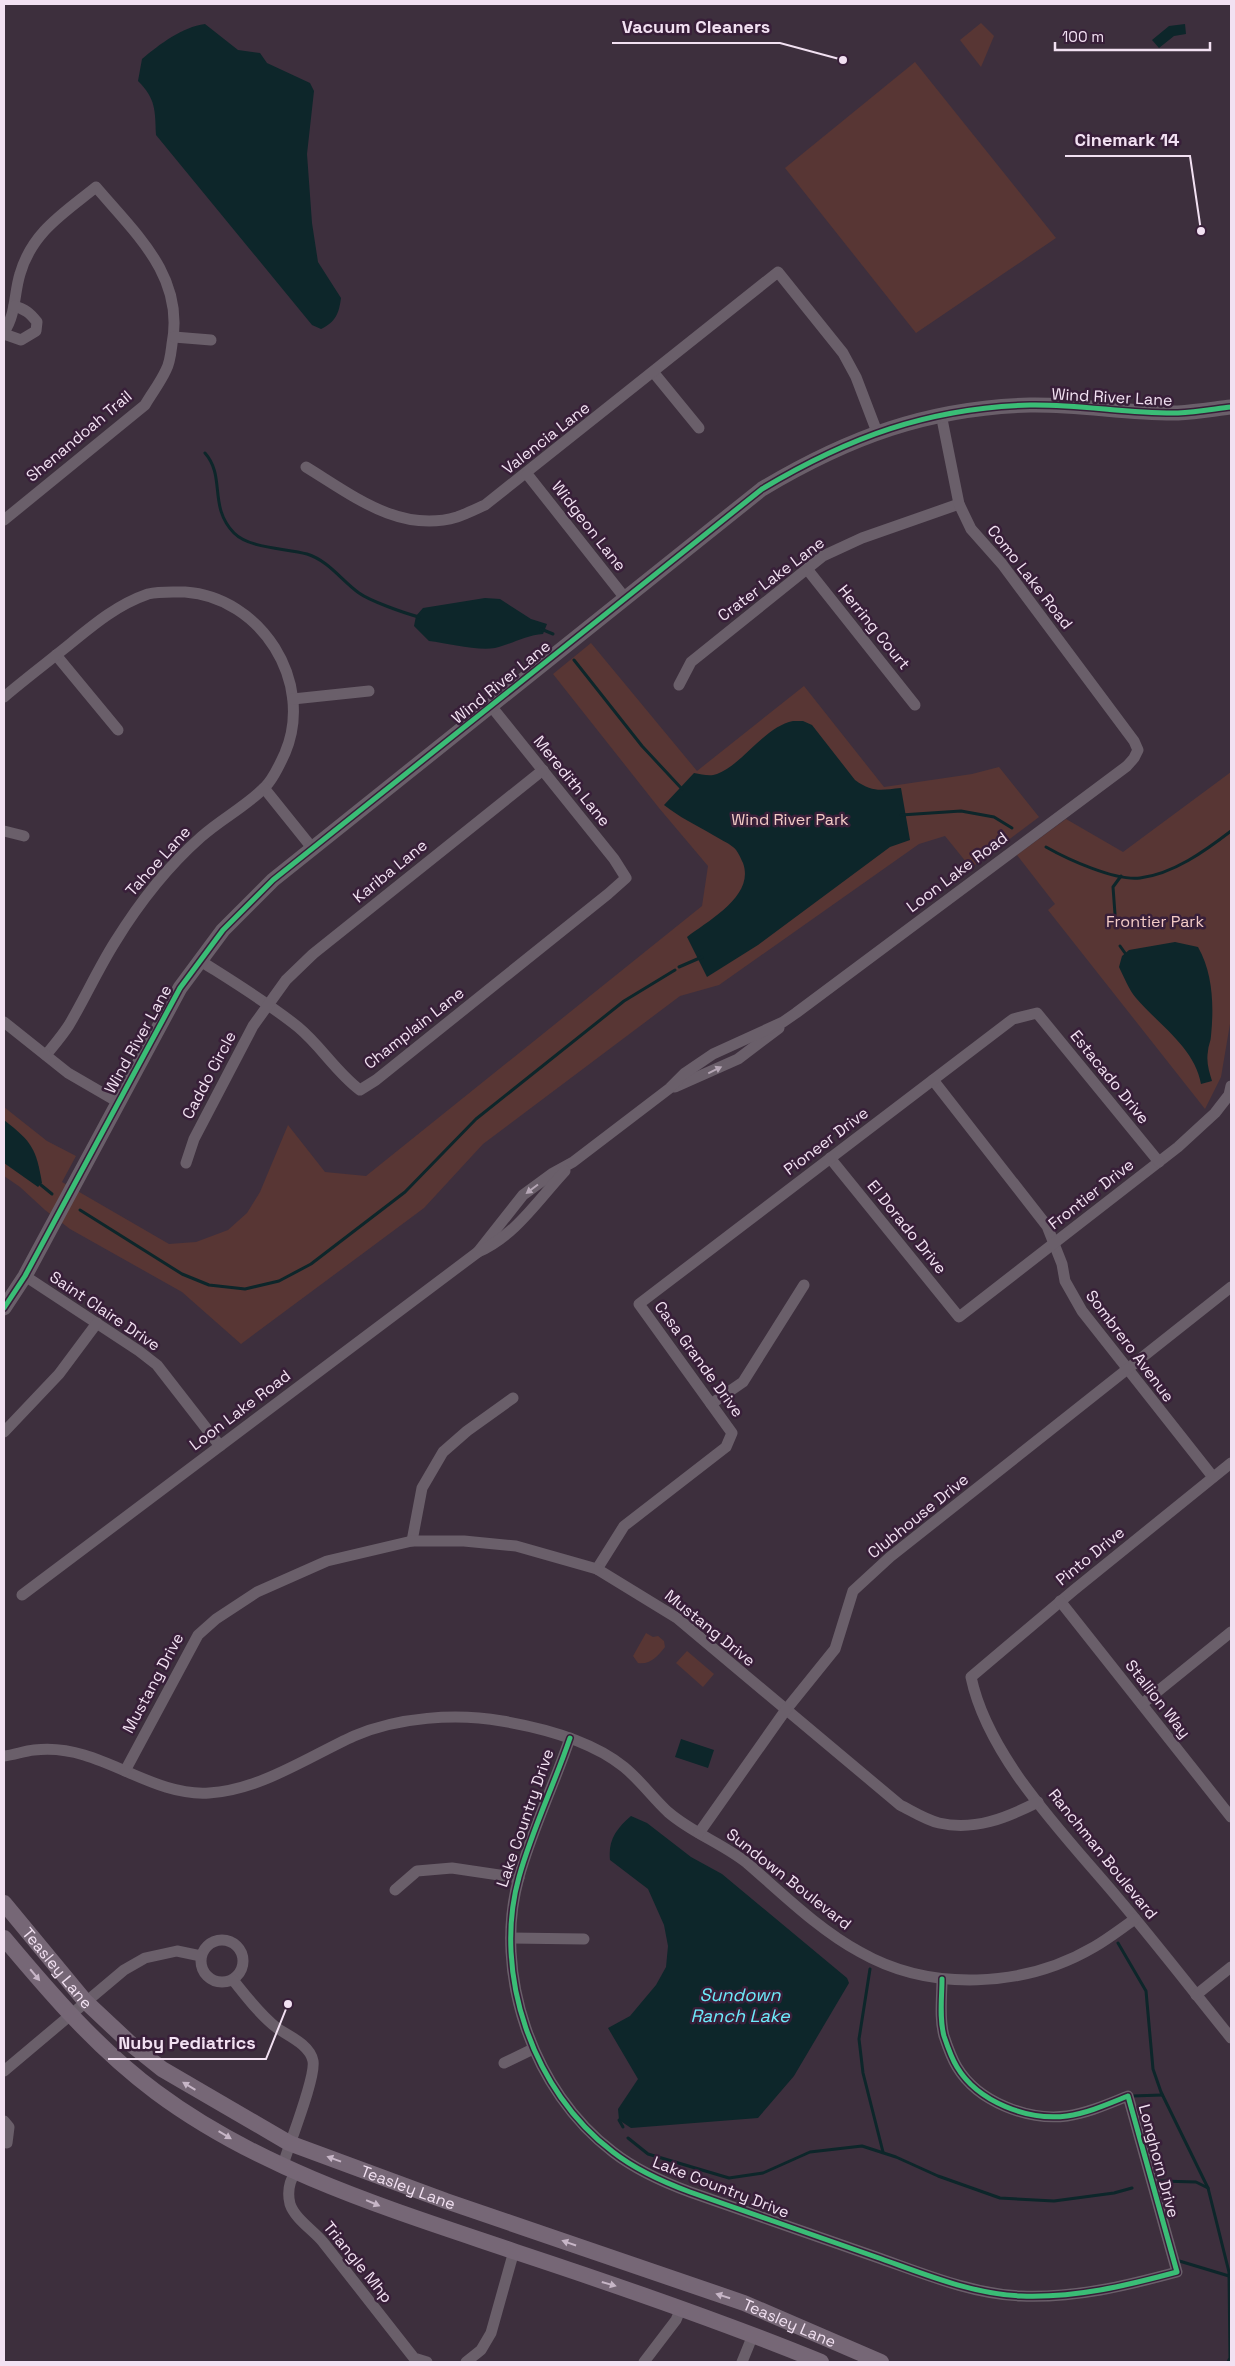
<svg xmlns="http://www.w3.org/2000/svg" width="1235" height="2366" viewBox="0 0 1235 2366" font-family="'Space Grotesk',sans-serif">
<rect width="100%" height="100%" fill="#3d2f3d"/>
<g fill="#583634">
<path d="M981,23L994,36L981,67L960,40Z"/>
<path d="M915,62L1056,238L916,333L785,168Z"/>
<path d="M591,643L697,771L804,686L884,787L972,774L999,767L1039,817L971,868L945,836L919,844L719,985L680,996L483,1144L424,1208L241,1344L182,1292L70,1229L45,1210L20,1187L4,1176V1107L47,1141L76,1156L62,1182L169,1244L196,1242L228,1230L247,1213L260,1192L288,1125L325,1172L366,1176L702,906L708,866L659,808L553,674Z"/>
<path d="M1231,772V1018L1221,1077L1205,1109L1048,910L1055,904L1017,855L1066,819L1123,852Z"/>
<path d="M646,1633L653,1637L658,1636L664,1641L665,1647C658,1656 650,1665 638,1663L633,1656Z"/>
<path d="M687,1651L714,1674L703,1687L676,1663Z"/>
</g>
<g fill="#0d262a">
<path d="M205,24L238,50L260,53L267,63L310,83L314,91L307,154L312,223L318,262L341,298C339,313 336,322 321,329L312,325L156,135C155,110 156,99 138,81L142,59C160,44 182,27 205,24Z"/>
<path d="M1185,24L1186,34L1174,36L1159,48L1152,40L1169,26Z"/>
<path d="M485,598L500,599L531,619L547,624L543,634C526,635 512,644 495,648C477,651 447,643 429,641L414,626L416,616L423,608Z"/>
<path d="M793,721H803L812,725L855,780C873,793 881,790 901,788L910,840L890,847L758,945L707,977L687,937C709,920 755,896 743,863C740,857 738,851 733,847C727,842 719,839 713,835C696,825 679,817 664,805L694,773C702,774 709,777 717,774C742,765 764,727 793,721Z"/>
<path d="M1175,942L1198,947C1213,973 1214,1006 1211,1036C1211,1041 1208,1046 1208,1051C1206,1062 1209,1071 1212,1081L1201,1084C1195,1048 1158,1024 1136,998C1129,990 1124,977 1119,967L1122,956L1129,950Z"/>
<path d="M4,1120C32,1142 36,1148 42,1183L38,1187L4,1163Z"/>
<path d="M681,1739L714,1750L708,1768L675,1757Z"/>
<path d="M631,1816L647,1823L691,1857L722,1874L847,1978L849,1983L794,2076L758,2118L631,2128L619,2120L618,2109L638,2079L608,2028L630,2016L656,1985L666,1967L668,1946L664,1925L648,1889L610,1860C608,1840 616,1829 631,1816Z"/>
</g>
<g fill="none" stroke-linecap="round" stroke-linejoin="round">
<g stroke="#0d262a" stroke-width="3">
<path d="M205,453C226,477 208,506 234,533C250,549 286,548 307,554C329,561 341,580 359,593C370,601 404,613 419,617"/>
<path d="M541,629L553,634"/>
<path d="M574,660L642,746L682,789"/>
<path d="M901,815L961,811L994,817L1012,828"/>
<path d="M1046,847C1067,859 1115,881 1140,878C1173,874 1205,851 1231,831"/>
<path d="M1115,914L1113,887L1121,876"/>
<path d="M1120,946L1125,953"/>
<path d="M679,967L702,957"/>
<path d="M41,1185L52,1194"/>
<path d="M80,1210L182,1274L209,1285L245,1289L279,1281L311,1264L405,1192L476,1119L624,1001L675,970"/>
<path d="M1118,1943L1146,1991L1153,2069L1161,2092L1208,2188L1229,2272L1230,2358L1228,2362"/>
<path d="M870,1969L859,2039L863,2073L883,2152"/>
<path d="M1132,2096L1162,2095"/>
<path d="M619,2120L623,2127"/>
<path d="M628,2138L648,2154L729,2178L763,2173L810,2152L862,2146L896,2157L938,2176L1000,2198L1054,2201L1114,2193L1132,2188"/>
<path d="M1160,2181L1196,2182L1208,2188"/>
<path d="M1176,2260L1229,2276"/>
</g>
<g stroke="#6a5f6a" stroke-width="11">
<path d="M4,332C16,315 14,293 20,274C32,232 64,213 96,187C136,234 185,277 172,344C171,352 170,363 166,370C160,383 152,393 145,405L4,520"/>
<path d="M4,334L21,340L36,331L37,322C30,313 25,309 14,306"/>
<path d="M174,337L211,340"/>
<path d="M654,373L699,428"/>
<path d="M306,467C352,495 400,534 457,517C466,514 476,509 485,505L778,272L843,353L856,377L877,432"/>
<path d="M527,474L625,598"/>
<path d="M807,569L915,705"/>
<path d="M56,655L118,730"/>
<path d="M679,685L691,662L823,556L862,538L959,504"/>
<path d="M4,697C24,680 45,664 65,648C92,626 116,605 148,594C160,591 173,592 185,592C261,597 315,682 285,753C280,764 273,780 264,788C245,807 221,819 201,837C167,867 139,903 115,942C98,969 85,998 69,1025C62,1036 54,1045 46,1055"/>
<path d="M293,699L369,691"/>
<path d="M264,788L313,849"/>
<path d="M4,831L24,836"/>
<path d="M199,960C232,981 267,1002 298,1027C321,1046 336,1072 360,1090L376,1080L608,894L626,878L614,859L491,706"/>
<path d="M4,1022L68,1073L118,1102"/>
<path d="M933,1080L1047,1226L1062,1264L1065,1281L1082,1311L1213,1477"/>
<path d="M675,1087L738,1059L779,1028"/>
<path d="M830,1158L959,1317L1178,1147L1215,1113L1229,1095L1231,1086"/>
<path d="M186,1163L194,1139L253,1026L286,980L313,954L543,770"/>
<path d="M478,1252L523,1195L553,1173L573,1162L670,1088L685,1073L713,1054L783,1022L796,1013L1127,766L1134,758L1138,750L1134,741L1002,564L971,529L959,504L941,414"/>
<path d="M25,1276L139,1351L157,1365L220,1446"/>
<path d="M711,1404L743,1382L804,1285"/>
<path d="M4,1432L59,1374L97,1323"/>
<path d="M1231,1463L1074,1590L971,1677C988,1758 1065,1835 1117,1897C1156,1943 1193,1991 1231,2038"/>
<path d="M412,1541L422,1488L443,1452L467,1431L513,1398"/>
<path d="M597,1569L624,1526L726,1447L732,1433L639,1304L1013,1019L1037,1013L1159,1162"/>
<path d="M22,1595L478,1252C515,1236 538,1200 565,1171"/>
<path d="M1060,1601L1231,1817"/>
<path d="M1142,1704L1231,1632"/>
<path d="M570,1738C554,1785 532,1830 519,1877C492,1973 533,2092 613,2152C636,2170 663,2182 690,2192C752,2214 814,2235 876,2257C922,2273 971,2294 1021,2296C1076,2298 1125,2286 1177,2272L1128,2096C1108,2104 1088,2113 1067,2116C1028,2121 978,2102 957,2067C952,2059 947,2045 944,2036C939,2018 942,1997 942,1979"/>
<path d="M4,1756C14,1755 24,1751 34,1750C51,1748 68,1750 84,1755C125,1767 165,1796 209,1793C260,1790 308,1757 354,1736C398,1717 456,1713 502,1721C543,1728 591,1740 624,1767C640,1780 653,1798 668,1812C692,1833 722,1843 747,1863C783,1894 818,1929 860,1952C930,1992 1024,1988 1094,1947C1108,1939 1122,1928 1135,1919"/>
<path d="M125,1771L198,1635L216,1619L257,1592L327,1561L412,1541H464L516,1546L597,1569L677,1618L900,1805C912,1811 926,1820 939,1823C975,1831 1006,1818 1038,1802"/>
<path d="M699,1833L785,1711L835,1649L853,1591L890,1557L1231,1287"/>
<path d="M395,1890L417,1871L452,1868L519,1878"/>
<path d="M511,1938L584,1939"/>
<circle cx="222" cy="1961" r="21"/>
<path d="M233,1980C246,1996 260,2015 277,2028C289,2036 310,2045 313,2061C316,2078 289,2144 283,2165"/>
<path d="M1196,1995L1231,1967"/>
<path d="M504,2063L533,2049"/>
<path d="M4,2071L124,1970L145,1958L177,1951L201,1956"/>
<path d="M4,2121L9,2127L7,2143"/>
<path d="M296,2171C290,2180 287,2192 290,2204C295,2219 313,2230 323,2242C353,2280 383,2319 414,2358L427,2362"/>
<path d="M466,2362L481,2350L491,2333L514,2251"/>
<path d="M644,2362L676,2320L681,2308"/>
<path d="M742,2362L753,2335"/>
</g>
<path stroke="#6a5f6a" stroke-width="15" d="M4,1308L25,1276L180,988L223,930L273,880L762,489C849,437 928,408 1030,405C1080,404 1129,414 1178,413C1196,412 1214,409 1231,407"/>
<g stroke="#766776" stroke-width="16">
<path id="s1" d="M4,1903L85,2001L132,2045L162,2069L289,2143L446,2201L744,2303L881,2362"/>
<path d="M4,1938C51,1994 97,2048 156,2092C262,2171 392,2210 516,2252C619,2286 721,2321 821,2362"/>
</g>
<defs>
<g id="cycleway">
<path d="M4,1308L25,1276L180,988L223,930L273,880L762,489C849,437 928,408 1030,405C1080,404 1129,414 1178,413C1196,412 1214,409 1231,407"/>
<path d="M570,1738C554,1785 532,1830 519,1877C492,1973 533,2092 613,2152C636,2170 663,2182 690,2192C752,2214 814,2235 876,2257C922,2273 971,2294 1021,2296C1076,2298 1125,2286 1177,2272L1128,2096C1108,2104 1088,2113 1067,2116C1028,2121 978,2102 957,2067C952,2059 947,2045 944,2036C939,2018 942,1997 942,1979"/>
</g>
</defs>
<use href="#cycleway" stroke="#381f39" stroke-width="8"/>
<use href="#cycleway" stroke="#3abd76" stroke-width="5"/>
</g>
<defs><path id="oneway-solid" d="M-6-.8H1V-3.2L6.5 0L1 3.2V.8H-6Z" transform="scale(1.25)"/></defs>
<g fill="#b5a6b5">
<use href="#oneway-solid" transform="translate(715 1070) rotate(-26)"/>
<use href="#oneway-solid" transform="translate(532 1189) rotate(143)"/>
</g>
<g fill="#c7b6c7">
<use href="#oneway-solid" transform="translate(35 1975) rotate(50)"/>
<use href="#oneway-solid" transform="translate(189 2086) rotate(-149)"/>
<use href="#oneway-solid" transform="translate(225 2135) rotate(31)"/>
<use href="#oneway-solid" transform="translate(334 2159) rotate(-160)"/>
<use href="#oneway-solid" transform="translate(373 2203) rotate(23)"/>
<use href="#oneway-solid" transform="translate(569 2243) rotate(-161)"/>
<use href="#oneway-solid" transform="translate(609 2284) rotate(16)"/>
<use href="#oneway-solid" transform="translate(723 2296) rotate(-162)"/>
</g>
<g text-anchor="middle" dominant-baseline="central" stroke-width="5" stroke-linejoin="round" paint-order="stroke">
<g font-size="16" fill="#f2e1f2" stroke="#381f39">
<text transform="translate(1112 397) rotate(3)">Wind River Lane</text>
<text transform="translate(79 436) rotate(-40)">Shenandoah Trail</text>
<text transform="translate(546 438) rotate(-38)">Valencia Lane</text>
<text transform="translate(589 526) rotate(52)">Widgeon Lane</text>
<text transform="translate(1030 577) rotate(52)">Como Lake Road</text>
<text transform="translate(771 579) rotate(-37)">Crater Lake Lane</text>
<text transform="translate(874 627) rotate(51)">Herring Court</text>
<text transform="translate(501 682) rotate(-39)">Wind River Lane</text>
<text transform="translate(572 781) rotate(51)">Meredith Lane</text>
<text transform="translate(158 861) rotate(-48)">Tahoe Lane</text>
<text transform="translate(390 871) rotate(-39)">Kariba Lane</text>
<text transform="translate(957 872) rotate(-37)">Loon Lake Road</text>
<text transform="translate(414 1028) rotate(-38)">Champlain Lane</text>
<text transform="translate(138 1039) rotate(-61)">Wind River Lane</text>
<text transform="translate(209 1075) rotate(-62)">Caddo Circle</text>
<text transform="translate(1110 1077) rotate(51)">Estacado Drive</text>
<text transform="translate(826 1141) rotate(-37)">Pioneer Drive</text>
<text transform="translate(1091 1194) rotate(-38)">Frontier Drive</text>
<text transform="translate(907 1227) rotate(51)">El Dorado Drive</text>
<text transform="translate(105 1311) rotate(34)">Saint Claire Drive</text>
<text transform="translate(1130 1346) rotate(53)">Sombrero Avenue</text>
<text transform="translate(699 1359) rotate(54)">Casa Grande Drive</text>
<text transform="translate(240 1410) rotate(-37)">Loon Lake Road</text>
<text transform="translate(918 1516) rotate(-39)">Clubhouse Drive</text>
<text transform="translate(1090 1556) rotate(-39)">Pinto Drive</text>
<text transform="translate(710 1628) rotate(39)">Mustang Drive</text>
<text transform="translate(153 1683) rotate(-62)">Mustang Drive</text>
<text transform="translate(1158 1699) rotate(52)">Stallion Way</text>
<text transform="translate(525 1818) rotate(-71)">Lake Country Drive</text>
<text transform="translate(1103 1854) rotate(51)">Ranchman Boulevard</text>
<text transform="translate(789 1879) rotate(38)">Sundown Boulevard</text>
<text stroke="none"><textPath href="#s1" startOffset="84">Teasley Lane</textPath></text>
<text transform="translate(1159 2161) rotate(75)">Longhorn Drive</text>
<text stroke="none"><textPath href="#s1" startOffset="504">Teasley Lane</textPath></text>
<text transform="translate(721 2187) rotate(21)">Lake Country Drive</text>
<text transform="translate(358 2262) rotate(51)">Triangle Mhp</text>
<text stroke="none"><textPath href="#s1" startOffset="909">Teasley Lane</textPath></text>
</g>
<g font-size="16" fill="#f3cbc6" stroke="#381f39">
<text x="790" y="819">Wind River Park</text>
<text x="1155" y="921">Frontier Park</text>
</g>
<g font-size="18" font-style="italic" fill="#6dedfc" stroke="#381f39">
<text x="740" y="1994">Sundown<tspan x="740" dy="21">Ranch Lake</tspan></text>
</g>
</g>
<path fill="none" stroke="#f2e1f2" stroke-width="2" d="M843 60L780 43H612M1201 231L1190 156H1065M288 2004L266 2059H108"/>
<g fill="#f2e1f2" stroke="#381f39" stroke-width="2">
<circle cx="843" cy="60" r="5"/>
<circle cx="1201" cy="231" r="5"/>
<circle cx="288" cy="2004" r="5"/>
</g>
<g font-size="18" text-anchor="middle" font-weight="bold" fill="#f2e1f2" stroke="#381f39" stroke-width="5" stroke-linejoin="round" paint-order="stroke">
<text x="696" y="33">Vacuum Cleaners</text>
<text x="1127" y="146">Cinemark 14</text>
<text x="187" y="2049">Nuby Pediatrics</text>
</g>
<rect width="1235" height="2366" fill="none" stroke="#f2e1f2" stroke-width="10"/>
<path d="M1055 42v8h155v-8" fill="none" stroke="#f2e1f2" stroke-width="2.5"/>
<text x="1062" y="42" font-size="15" fill="#f2e1f2" stroke="#381f39" stroke-width="4" paint-order="stroke">100 m</text>
</svg>
